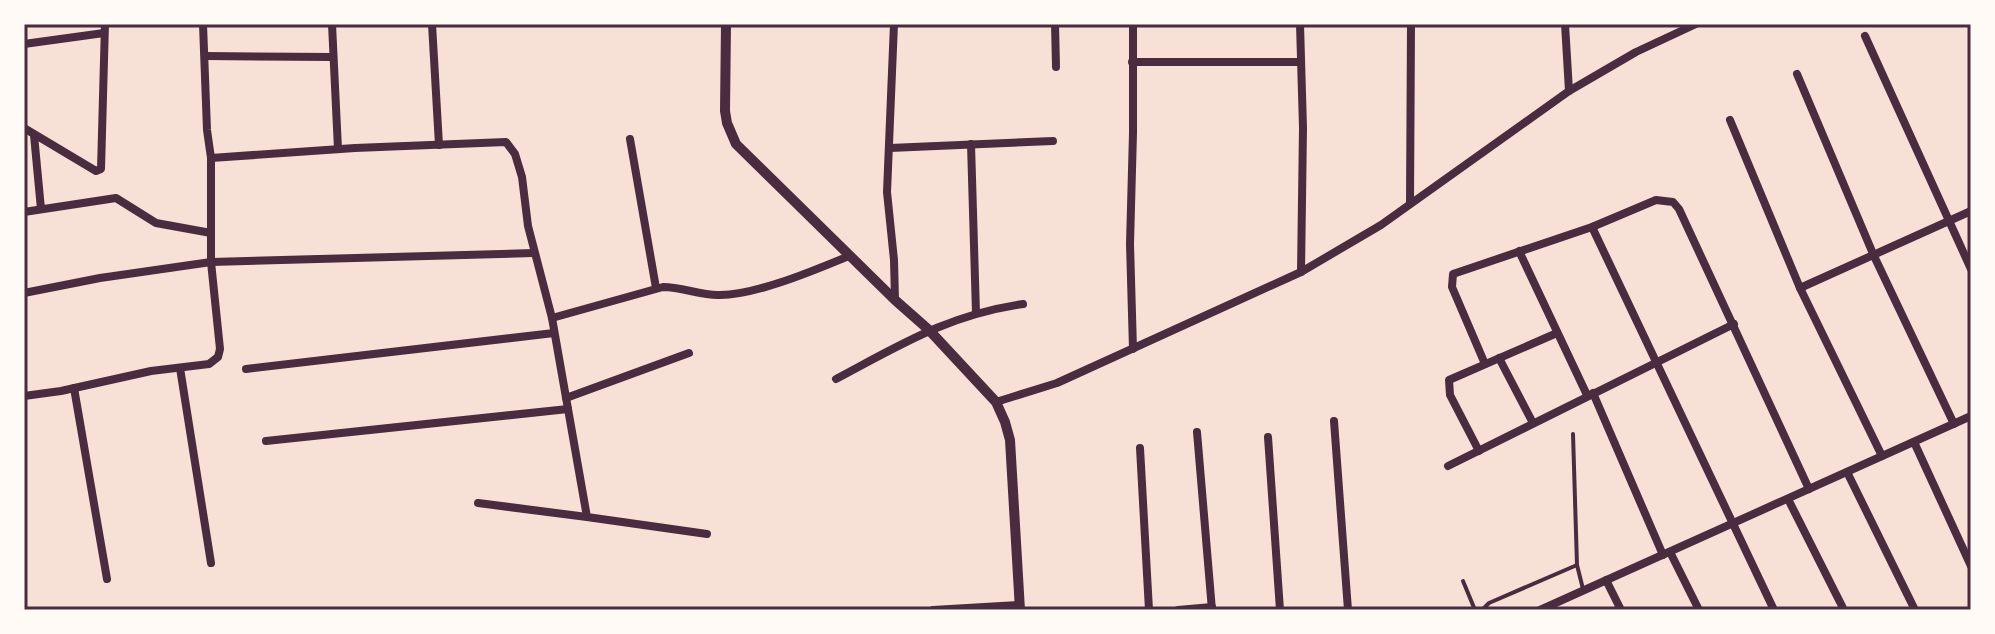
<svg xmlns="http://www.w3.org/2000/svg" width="1995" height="634" viewBox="0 0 1995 634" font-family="Quicksand,sans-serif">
<rect width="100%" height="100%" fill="#f7e1d7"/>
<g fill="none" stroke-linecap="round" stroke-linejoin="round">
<g stroke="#4a2c40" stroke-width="4">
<path d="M1573,434L1577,565"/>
<path d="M1463,581L1475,610"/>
<path d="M1482,610L1489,603L1577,565L1583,589"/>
</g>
<g stroke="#4a2c40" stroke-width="8">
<path d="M332,24L338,149"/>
<path d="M432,24L439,145"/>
<path d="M894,24L887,192L894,260L895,300"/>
<path d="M1055,24L1056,67"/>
<path d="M1300,24L1303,128L1301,272"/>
<path d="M1565,24L1569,91"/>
<path d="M1865,36L1971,269"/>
<path d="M24,44L104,33"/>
<path d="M205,56L333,57"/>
<path d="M1132,62H1301"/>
<path d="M1797,74L1874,256L1954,424"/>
<path d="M1730,120L1800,288L1882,456"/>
<path d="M24,128L96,171L101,169L105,24"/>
<path d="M34,135L41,209"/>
<path d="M630,139L656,288"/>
<path d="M971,144L976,313"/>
<path d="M890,148L1053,141"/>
<path d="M211,158L355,148L506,142L515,154L522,177L528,226L552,318L587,517L707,534"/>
<path d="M1410,203L1411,24"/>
<path d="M24,212L116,198L156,223L211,233"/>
<path d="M1592,227L1774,610"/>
<path d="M1519,251L1587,395"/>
<path d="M1800,288L1971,211"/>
<path d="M24,293L100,278L211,262L534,253"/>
<path d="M552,318L663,287C682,287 699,295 718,295C754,296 815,270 849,256"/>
<path d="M1133,349L1130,244L1133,133V24"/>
<path d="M1499,358L1533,423"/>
<path d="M1485,364L1452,287L1453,274L1592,227L1656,200L1673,202L1679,209L1809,489"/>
<path d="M180,368L211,563"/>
<path d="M246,369L554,333"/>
<path d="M836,379C902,344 948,315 1023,304"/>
<path d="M74,388L107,579"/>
<path d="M1593,393L1663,555"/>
<path d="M24,396L61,391L151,371L209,364L218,357L220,349L211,262V158L207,130L203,24"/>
<path d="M566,398L689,353"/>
<path d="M996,402L1057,383L1301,272L1381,225L1569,91L1636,52L1696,24"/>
<path d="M1334,421L1348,610"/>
<path d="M1197,432L1212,610"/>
<path d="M1268,437L1280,610"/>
<path d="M266,441L568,409"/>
<path d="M1914,442L1971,566"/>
<path d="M1140,448L1149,610"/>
<path d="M1479,451L1450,395L1449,380L1557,333"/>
<path d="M1448,466L1734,324"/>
<path d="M1847,472L1915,610"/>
<path d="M1788,499L1844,610"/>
<path d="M478,503L587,517"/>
<path d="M1670,552L1699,610"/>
<path d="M1606,580L1621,610"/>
<path d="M933,610L1020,605"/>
<path d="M1178,610L1212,607"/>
<path d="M1540,610L1971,416"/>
</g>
<path stroke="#4a2c40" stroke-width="10" d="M726,24L725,111L727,123L736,144L895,300L929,330L996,402L1005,422L1010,440L1020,610"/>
</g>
<rect width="1995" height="634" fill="none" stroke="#fffaf5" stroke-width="52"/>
<rect x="26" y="26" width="1943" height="582" fill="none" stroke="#4a2c40" stroke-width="3"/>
</svg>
